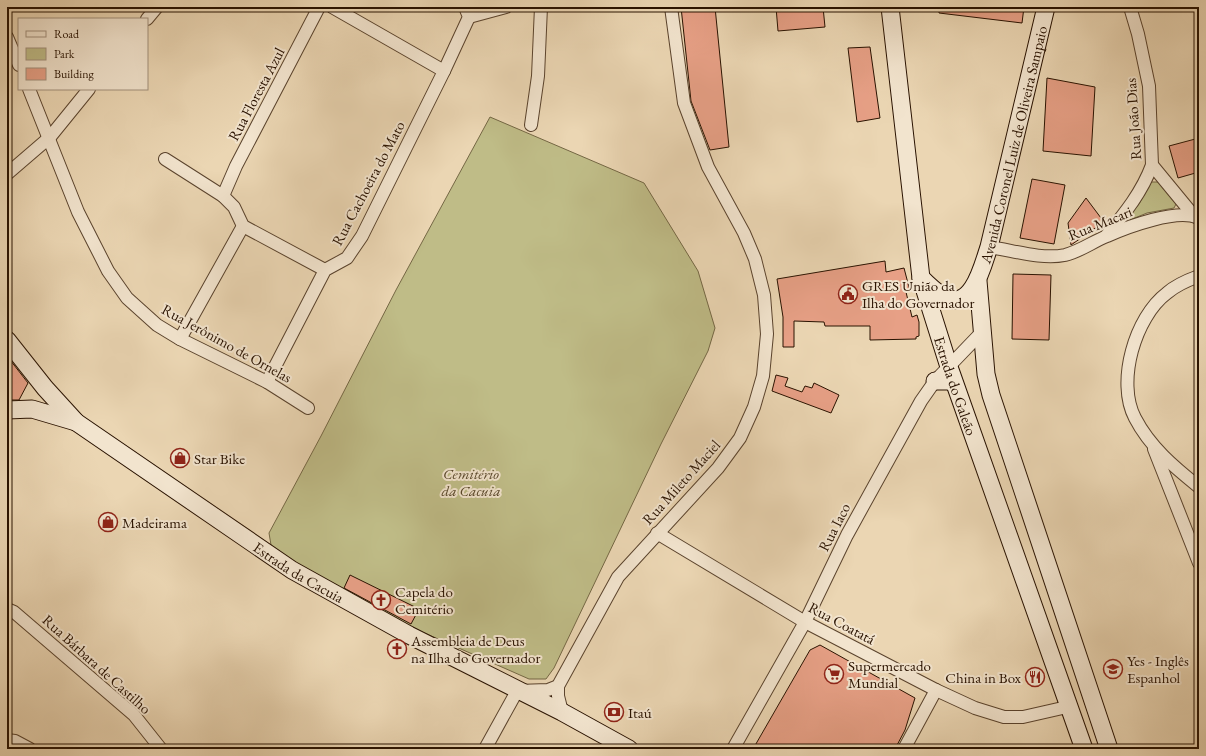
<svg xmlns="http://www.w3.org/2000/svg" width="1206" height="756" viewBox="0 0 1206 756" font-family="'EB Garamond',serif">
<rect width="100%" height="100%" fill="#ebd6b3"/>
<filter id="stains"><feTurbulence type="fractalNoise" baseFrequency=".005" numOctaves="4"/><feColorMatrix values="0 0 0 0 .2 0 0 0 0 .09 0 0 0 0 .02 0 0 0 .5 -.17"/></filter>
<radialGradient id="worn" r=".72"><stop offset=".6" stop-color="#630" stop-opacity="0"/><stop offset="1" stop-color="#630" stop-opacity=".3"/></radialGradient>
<g fill="#bfbc87" stroke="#746744">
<path d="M490,117L644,183L698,271L715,328L708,351L661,444L554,668L546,679H529L420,631L292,567L272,551L269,533L321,436L396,290Z"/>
<path d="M1151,182H1158L1177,202L1174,208L1147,213L1125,222V221L1139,204Z"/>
</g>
<g fill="#e7a086" stroke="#291200">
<path d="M681,7H715L729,147L710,150L691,101Z"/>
<path d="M776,7H823L825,27L778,31Z"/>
<path d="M939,7H1024L1022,23L939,13Z"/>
<path d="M870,47L880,118L857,122L848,48Z"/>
<path d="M1047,78L1095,87L1091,156L1043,151Z"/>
<path d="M1199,138V172L1178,178L1169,146Z"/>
<path d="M1032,179L1065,185L1054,244L1020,238Z"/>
<path d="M1086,198L1104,222L1071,245L1068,223Z"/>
<path d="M885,261L886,272L904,268L910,291L906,292L912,317L917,315L919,322V336L916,337V339L870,340V326H825L824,322L794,321V347H783V317L777,279Z"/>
<path d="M1013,274L1051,275L1049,340L1012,339Z"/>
<path d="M7,356L28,383L19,400H7Z"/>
<path d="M776,375L788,378L785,386L802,392L805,386L812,388L814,383L839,395L831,413L772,391Z"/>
<path d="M350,575L419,609L411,624L344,588Z"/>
<path d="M820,645L915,698L905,730L895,749H753L810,650Z"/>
</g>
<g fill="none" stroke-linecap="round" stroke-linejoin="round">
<defs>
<g id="street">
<path d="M332,7L444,71"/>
<path d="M1130,7L1138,34L1149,86L1152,165L1194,216"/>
<path d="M469,17L506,7"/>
<path d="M147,19L157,7"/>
<path d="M7,37L19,65"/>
<path d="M29,89L78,212L108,271L127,298L157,325L180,339L267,382L308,408"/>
<path d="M531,125L538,76L541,7"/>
<path d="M165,159L223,196L234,207L243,226L325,270"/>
<path d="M7,174L50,137L89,89"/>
<path d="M223,196L236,166L319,7"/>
<path d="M1107,235C1125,213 1142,192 1152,165"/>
<path d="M989,247C1012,250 1041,260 1065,255C1081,251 1092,242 1107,236C1127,227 1178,208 1198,218"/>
<path d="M1199,276C1188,280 1176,285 1167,293C1135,317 1116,382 1135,418C1150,447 1174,467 1199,487"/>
<path d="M180,339L243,226"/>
<path d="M267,382L325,270L347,258L362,236L444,71L469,17L465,7"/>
<path d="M1154,449L1199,563"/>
<path d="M657,533L805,622L936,690L975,708L1004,717H1023L1067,707"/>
<path d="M7,609L14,612L134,715L161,749"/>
<path d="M558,686V696L562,712"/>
<path d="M7,740L15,741L30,749"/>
<path d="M485,749L517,691L548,690L558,686L618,577L718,468L740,438L754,407L763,376L767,334L764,295L755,259L744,233L708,167L684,103L671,7"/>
<path d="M733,749L805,622L847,535L921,401L935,381L981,333"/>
<path d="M904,749L936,690"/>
</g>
<g id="secondary">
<path id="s1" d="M890,7L921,278L949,367L1084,749"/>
<path id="s2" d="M921,278C929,285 936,293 946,298C973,310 983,264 989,247L1046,7"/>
<path d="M978,281L986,374L991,395L1109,749"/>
<path id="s3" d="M7,340L45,388L76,422L292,570L409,635L562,712L629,749"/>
<path d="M935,381H949L954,383"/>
<path d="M7,410L32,409L76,422"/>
</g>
</defs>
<use href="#street" stroke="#5a432d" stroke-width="14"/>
<use href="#secondary" stroke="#291200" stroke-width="19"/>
<use href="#street" stroke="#f2e4ce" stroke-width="12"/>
<use href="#secondary" stroke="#f2e4ce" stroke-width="17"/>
</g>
<defs>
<symbol id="civic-ring" viewBox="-11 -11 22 22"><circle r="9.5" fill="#f2e4ce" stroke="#8f2418" stroke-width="1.5"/><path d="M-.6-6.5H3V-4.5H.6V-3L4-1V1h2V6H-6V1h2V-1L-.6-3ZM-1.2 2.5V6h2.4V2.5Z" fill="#8f2418"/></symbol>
<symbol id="shop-ring" viewBox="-11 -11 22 22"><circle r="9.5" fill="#f2e4ce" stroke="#8f2418" stroke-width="1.5"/><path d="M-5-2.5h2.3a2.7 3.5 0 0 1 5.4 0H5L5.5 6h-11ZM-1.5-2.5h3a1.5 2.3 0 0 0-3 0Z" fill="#8f2418"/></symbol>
<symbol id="church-ring" viewBox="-11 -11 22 22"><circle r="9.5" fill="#f2e4ce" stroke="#8f2418" stroke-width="1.5"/><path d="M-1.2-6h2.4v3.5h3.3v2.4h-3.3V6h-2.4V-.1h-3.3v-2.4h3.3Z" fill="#8f2418"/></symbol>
<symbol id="school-ring" viewBox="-11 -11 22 22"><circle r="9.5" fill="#f2e4ce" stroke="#8f2418" stroke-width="1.5"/><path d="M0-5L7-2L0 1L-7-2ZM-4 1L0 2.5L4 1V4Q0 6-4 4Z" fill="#8f2418"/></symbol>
<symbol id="supermarket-ring" viewBox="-11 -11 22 22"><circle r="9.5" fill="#f2e4ce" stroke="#8f2418" stroke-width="1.5"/><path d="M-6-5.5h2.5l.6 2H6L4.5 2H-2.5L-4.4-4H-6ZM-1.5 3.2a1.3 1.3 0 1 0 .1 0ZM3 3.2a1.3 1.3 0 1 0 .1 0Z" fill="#8f2418"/></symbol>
<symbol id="restaurant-ring" viewBox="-11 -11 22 22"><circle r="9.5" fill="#f2e4ce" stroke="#8f2418" stroke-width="1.5"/><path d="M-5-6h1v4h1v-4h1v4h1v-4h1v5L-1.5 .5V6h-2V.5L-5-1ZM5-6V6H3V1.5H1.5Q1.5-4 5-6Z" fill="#8f2418"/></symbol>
<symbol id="bank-ring" viewBox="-11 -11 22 22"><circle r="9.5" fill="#f2e4ce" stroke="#8f2418" stroke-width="1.5"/><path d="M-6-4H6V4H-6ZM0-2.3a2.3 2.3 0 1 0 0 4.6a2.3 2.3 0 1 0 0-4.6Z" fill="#8f2418"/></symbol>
</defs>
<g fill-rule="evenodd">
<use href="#civic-ring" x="837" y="283" width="22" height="22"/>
<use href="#shop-ring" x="169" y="447" width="22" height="22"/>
<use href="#shop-ring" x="97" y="511" width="22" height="22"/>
<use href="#church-ring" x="370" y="589" width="22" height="22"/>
<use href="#church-ring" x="386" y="638" width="22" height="22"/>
<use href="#school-ring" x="1102" y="658" width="22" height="22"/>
<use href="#supermarket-ring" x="823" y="663" width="22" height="22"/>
<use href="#restaurant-ring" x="1024" y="666" width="22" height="22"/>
<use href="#bank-ring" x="603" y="701" width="22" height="22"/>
</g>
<g text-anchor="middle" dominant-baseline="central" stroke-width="4" stroke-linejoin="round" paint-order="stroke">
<g font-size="15" fill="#291200" stroke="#f2e4ce">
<text transform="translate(256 94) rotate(-62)">Rua Floresta Azul</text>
<text transform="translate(1133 119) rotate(-94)">Rua João Dias</text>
<text stroke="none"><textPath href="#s2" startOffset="213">Avenida Coronel Luiz de Oliveira Sampaio</textPath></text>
<text transform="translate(368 183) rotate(-62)">Rua Cachoeira do Mato</text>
<text transform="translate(1100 223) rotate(-22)">Rua Macari</text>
<text transform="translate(227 343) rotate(29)">Rua Jerônimo de Ornelas</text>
<text stroke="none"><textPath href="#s1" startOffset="386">Estrada do Galeão</textPath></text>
<text transform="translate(681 482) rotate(-48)">Rua Mileto Maciel</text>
<text transform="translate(834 527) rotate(-63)">Rua Iaco</text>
<text stroke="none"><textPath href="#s3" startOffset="376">Estrada da Cacuia</textPath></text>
<text transform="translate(842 623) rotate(28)">Rua Coatatá</text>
<text transform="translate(97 664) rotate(42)">Rua Bárbara de Castilho</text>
</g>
<g font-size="15" fill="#291200" stroke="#f2e4ce" text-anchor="start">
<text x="862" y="285">GRES União da<tspan x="862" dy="17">Ilha do Governador</tspan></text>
<text x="194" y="458">Star Bike</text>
<text x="122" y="522">Madeirama</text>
<text x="395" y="591">Capela do<tspan x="395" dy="17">Cemitério</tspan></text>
<text x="411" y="640">Assembleia de Deus<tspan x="411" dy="17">na Ilha do Governador</tspan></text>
<text x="1127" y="660">Yes - Inglês<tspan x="1127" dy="17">Espanhol</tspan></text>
<text x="848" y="665">Supermercado<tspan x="848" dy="17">Mundial</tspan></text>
<text x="1021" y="677" text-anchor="end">China in Box</text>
<text x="628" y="712">Itaú</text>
</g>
<g font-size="15" font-style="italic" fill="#564528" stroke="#f2e4ce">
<text x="471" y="473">Cemitério<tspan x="471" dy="17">da Cacuia</tspan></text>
</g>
</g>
<rect width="1206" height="756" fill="none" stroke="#ebd6b3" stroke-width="24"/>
<rect x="8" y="8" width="1190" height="740" fill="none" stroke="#291200" stroke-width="2"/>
<rect x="12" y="12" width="1182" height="732" fill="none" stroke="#291200"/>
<rect x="18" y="18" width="130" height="72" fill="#f2e4ce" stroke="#a2907c"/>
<rect x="26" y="31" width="20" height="6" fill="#f2e4ce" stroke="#a2907c"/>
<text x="54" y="38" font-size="12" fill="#291200">Road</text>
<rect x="26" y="48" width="20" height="12" fill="#bfbc87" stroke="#a2907c"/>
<text x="54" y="58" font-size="12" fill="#291200">Park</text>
<rect x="26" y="68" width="20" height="12" fill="#e7a086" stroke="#a2907c"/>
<text x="54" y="78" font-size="12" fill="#291200">Building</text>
<rect width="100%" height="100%" filter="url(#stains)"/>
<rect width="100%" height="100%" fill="url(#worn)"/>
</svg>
